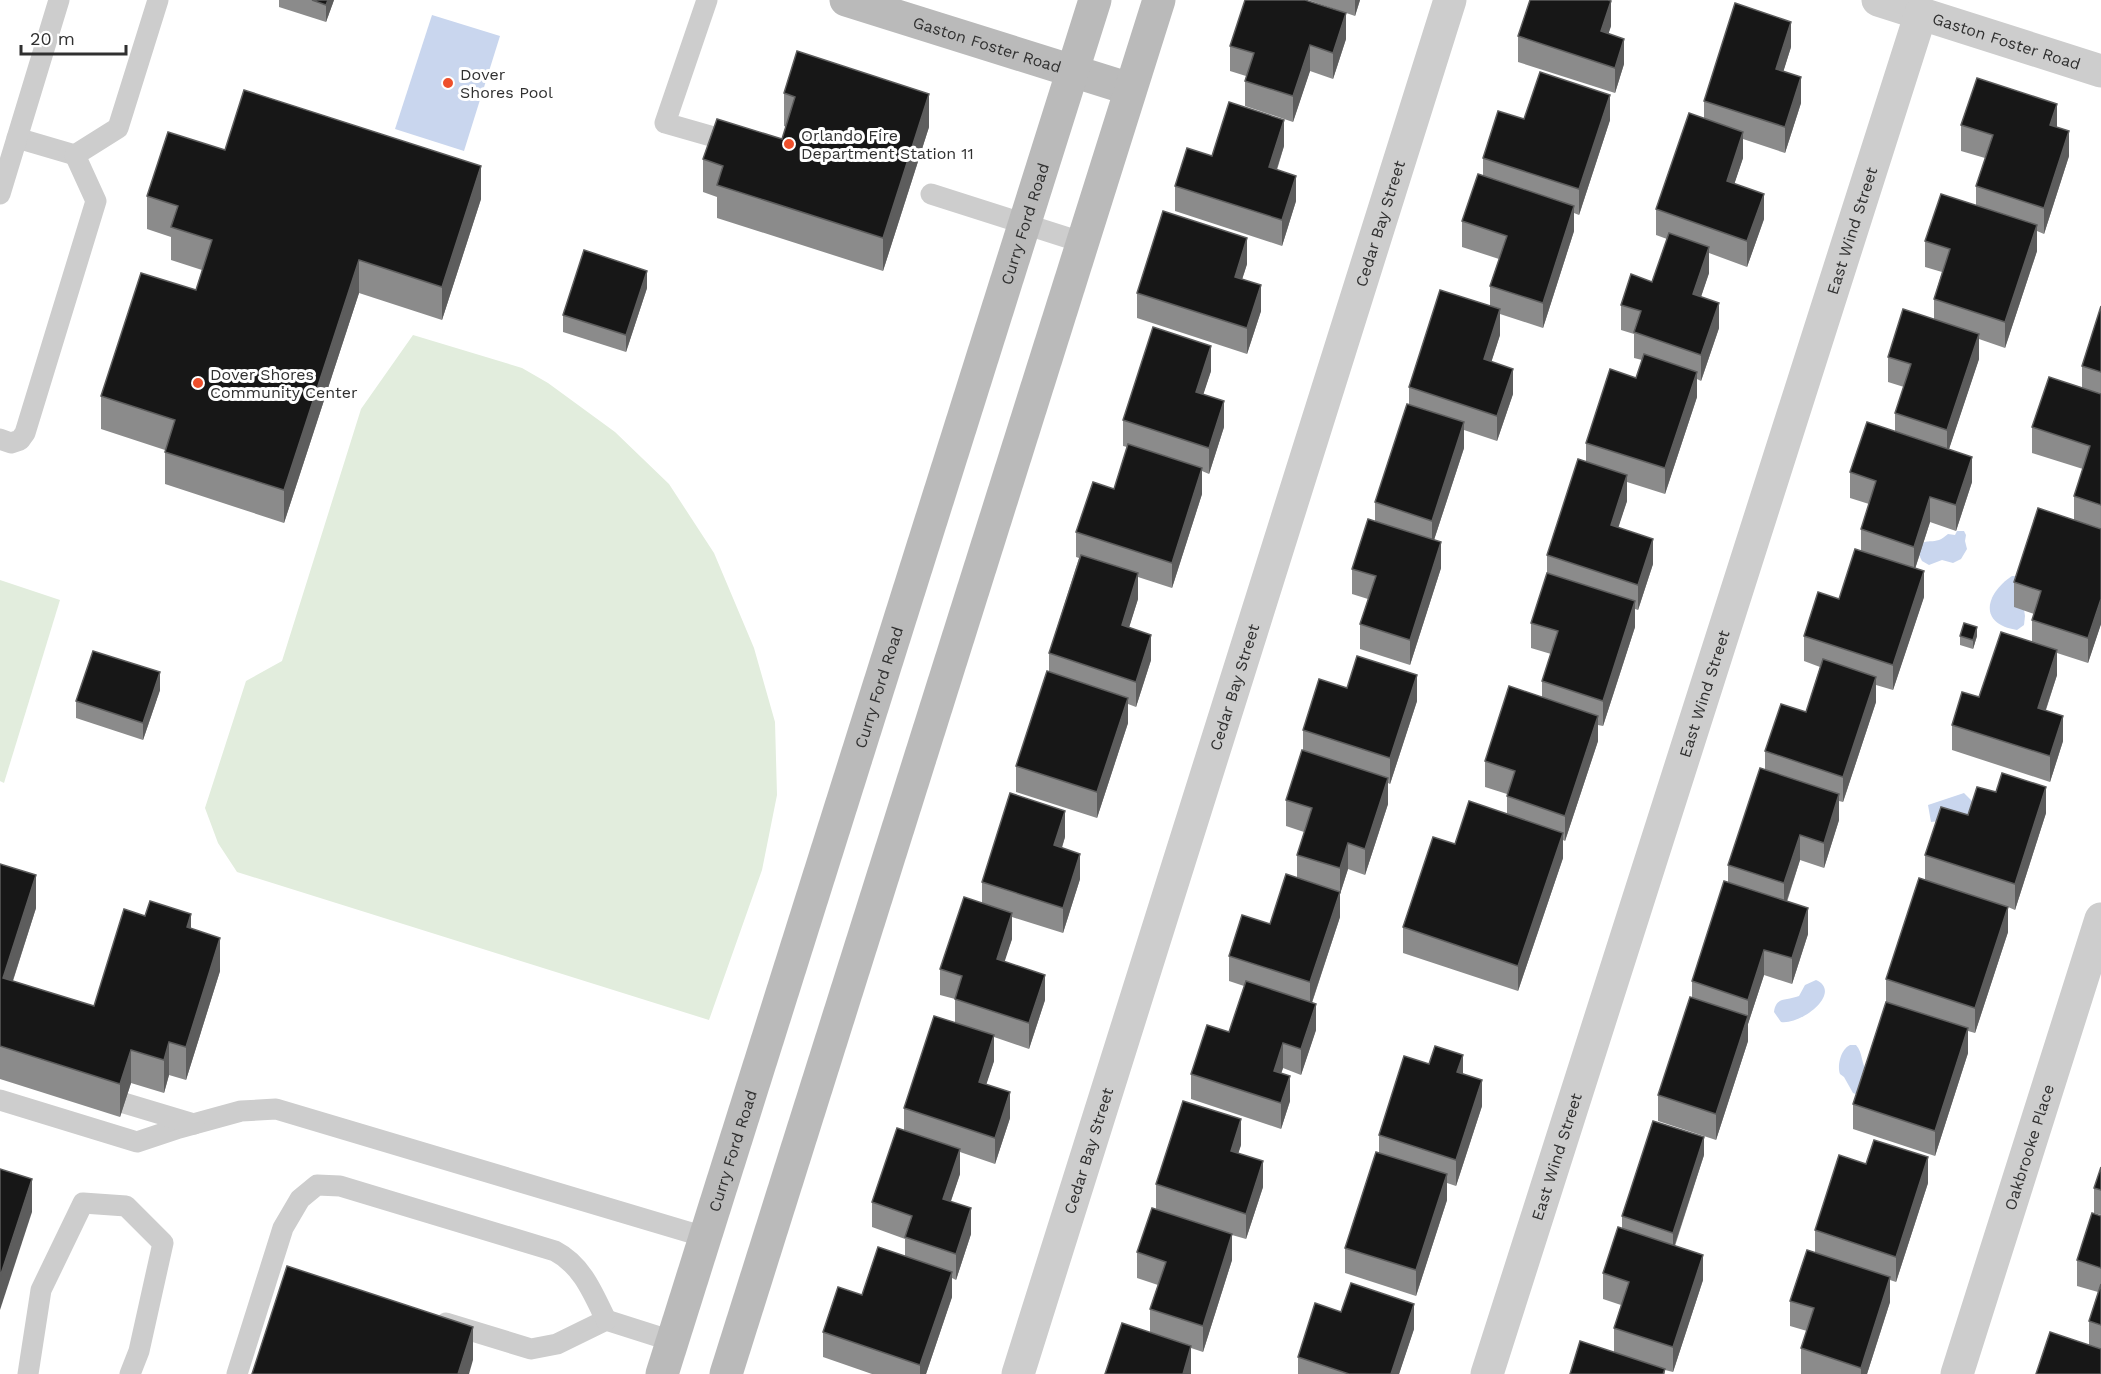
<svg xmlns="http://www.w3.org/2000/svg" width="2101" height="1374" viewBox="0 0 2101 1374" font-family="'Work Sans',sans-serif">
<rect width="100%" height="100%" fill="#fff"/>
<g fill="#e2eddd">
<path d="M413,335L522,368L548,383L615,432L669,484L714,553L754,648L775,722L777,795L762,870L709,1020L237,872L218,843L205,808L246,681L282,661L361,409Z"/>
<path d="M0,580L60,600L4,783L0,781Z"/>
</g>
<g fill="#c9d6ee">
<path d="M432,15L500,36L464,151L395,129Z"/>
<path d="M1957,531H1964L1966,535L1965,541L1967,549L1961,559L1953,563L1942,560L1929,565L1922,561L1918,553C1924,536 1926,544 1939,540C1942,539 1945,536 1948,534L1955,535Z"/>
<path d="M2012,576H2019L2025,616L2024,625L2017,630C1978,624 1985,594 2012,576Z"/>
<path d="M1964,793L1975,804L1971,819H1959L1931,822L1928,805Z"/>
<path d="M1816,980C1843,992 1802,1025 1781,1022L1774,1012C1776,996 1787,1001 1799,996L1805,985Z"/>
<path d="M1850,1045H1856C1863,1052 1861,1065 1868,1073L1861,1096L1853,1093L1844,1077L1840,1074C1837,1065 1841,1049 1850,1045Z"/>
</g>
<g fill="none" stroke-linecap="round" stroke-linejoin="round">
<g stroke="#cdcdcd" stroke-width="21">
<path d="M707,0L665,123L728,141"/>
<path d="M17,138L75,155"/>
<path d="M0,194L59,0"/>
<path d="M931,194L1081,242"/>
<path d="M0,439L11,443L20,440L25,433L96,201L75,155L118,128L158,0"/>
<path d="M0,1100L137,1142L179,1128L241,1111L276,1109L705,1237"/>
<path d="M124,1103L194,1124"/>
<path d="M446,1323L531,1349L557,1344L606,1320L672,1341"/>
<path d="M28,1374L41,1290L83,1203L126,1206L163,1243L139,1351L130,1374"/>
<path d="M237,1374L283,1228L300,1199L317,1185L340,1186L555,1251C582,1265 593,1293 606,1320"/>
</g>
<g stroke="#cdcdcd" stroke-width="33">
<path id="s1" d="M1878,0L2101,71"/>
<path id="s2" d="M1018,1374L1450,0"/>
<path id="s3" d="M1487,1374L1921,13"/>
<path id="s4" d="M1957,1374L2101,919"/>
</g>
<g stroke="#bababa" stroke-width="33">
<path id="s5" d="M846,0L1130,89"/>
<path id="s6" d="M662,1374L1095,0"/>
<path d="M726,1374L1159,0"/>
</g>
</g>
<g fill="#8b8b8b">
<path d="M279,0H334L326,22L279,7Z"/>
<path d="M1308,0H1360L1355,16Z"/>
<path d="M1611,26L1608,34L1624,64L1615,93L1518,62V36Z"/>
<path d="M1346,39L1333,79L1310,71L1293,122L1245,106V81L1246,76L1230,71V46Z"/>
<path d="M1791,47L1783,72L1801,103L1785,153L1743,139V158L1734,184L1764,219L1747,267L1709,253V273L1701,297L1719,328L1701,381L1697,379V397L1665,494L1627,482V501L1618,527L1653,564L1638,610L1635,609V627L1603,726L1598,725V741L1565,841L1563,840V858L1518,991L1403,953V927L1455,844L1507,814V794L1485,787V761L1542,697V681L1551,654L1531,648V623L1547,574V555L1586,462V443L1636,378L1642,360L1634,358V334L1621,330V305L1652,282L1667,239L1656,235V209L1704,119V101Z"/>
<path d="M784,93L929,127L883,271L717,218V197L703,192V159L782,139L786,127L784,126Z"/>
<path d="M1524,119L1610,120L1579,215L1574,213V231L1543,328L1500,314V335L1491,362L1513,394L1497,441L1464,430V448L1434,540L1441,568L1410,665L1360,649V624L1368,599L1352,594V569L1375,521V502L1409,404V387L1490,306V286L1499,259L1462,247V221L1483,176V158Z"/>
<path d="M1961,125L2057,127L2069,156L2044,234L2037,231V251L2005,348L1979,339V359L1949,449L1972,482L1956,531L1930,522L1915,569L1924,597L1893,690L1876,685V702L1843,802L1839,801V820L1824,868L1800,860L1787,902L1808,934L1792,984L1764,975L1748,1024V1041L1716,1140L1658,1121V1095L1692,997V981L1728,883V865L1765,770V751L1806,712L1820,667L1804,661V636L1839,599L1861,551V529L1869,504L1850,498V472L1895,432V413L1904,387L1888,382V357L1934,319V299L1942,272L1925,267V241L1976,205V186L1985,158L1961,151Z"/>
<path d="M1284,146L1277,170L1296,201L1282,246L1175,211V186L1212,156Z"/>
<path d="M225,150L481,199L442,320L359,293L284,523L165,484V450L101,429V396L196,290L202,270L171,260V237L147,229V196Z"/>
<path d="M1247,264L1242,279L1261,311L1247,354L1137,318V293Z"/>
<path d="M647,288L626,352L563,332V315Z"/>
<path d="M2101,306V624L2088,663L2057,653V675L2046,710L2063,741L2050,782L1952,750V725L1979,697L2032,642V620L2034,614L2014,607V582L2074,520V496L2083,469L2032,453V427L2082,388V366Z"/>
<path d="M1211,371L1203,394L1224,427L1209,474L1202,471V494L1172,588L1138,577V599L1129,627L1151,660L1136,707L1128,704V723L1097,818L1016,792V766L1049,672V653L1079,558L1076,557V532L1114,489L1127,447L1123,446V420Z"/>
<path d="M1960,636H1977L1973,649L1960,645Z"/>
<path d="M1347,688L1417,701L1390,784L1388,783V804L1365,875L1348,869L1340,894V917L1312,1003L1316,1030L1301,1075L1283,1068L1281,1073L1290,1101L1281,1129L1191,1099V1074L1229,1032L1244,986L1229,981V956L1270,924L1297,878V855L1304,832L1286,826V800L1303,750V730Z"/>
<path d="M160,690L143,740L76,718V701Z"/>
<path d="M2046,813L2015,910L2008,907V932L1975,1033L1968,1031V1053L1935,1156L1853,1129V1104L1886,1002V979L1925,880V855L1968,815Z"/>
<path d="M1065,837L1062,848L1080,879L1063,933L1012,917V939L1004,961L1045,1000L1029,1049L994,1037V1061L986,1084L1010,1118L995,1164L960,1152V1174L951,1201L971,1234L956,1280L952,1278V1297L926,1374H872L823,1357V1332L905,1256V1239L872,1227V1202L904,1130V1108L955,1023V999L940,995V969L982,903V882Z"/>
<path d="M0,864L36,908L13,981L94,1006L145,916L191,928L220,971L186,1080L169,1075L164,1093L131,1083L120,1117L0,1079Z"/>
<path d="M1463,1074L1482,1106L1456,1186L1447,1183V1200L1416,1296L1345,1273V1248L1379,1152V1135Z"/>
<path d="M1241,1145L1238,1153L1263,1187L1246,1239L1232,1235V1260L1203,1352L1191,1348V1374H1105L1150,1333V1309L1158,1285L1137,1278V1252L1156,1209V1184Z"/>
<path d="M1704,1155L1675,1246L1703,1280L1673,1372L1665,1370V1374L1614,1352V1328L1621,1305L1603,1299V1273L1622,1229V1216Z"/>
<path d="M2101,1167V1215L2094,1213V1188Z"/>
<path d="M1928,1183L1896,1282L1890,1280V1302L1867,1374H1801V1348L1807,1331L1790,1326V1301L1815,1252V1230Z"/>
<path d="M2101,1216V1374L2089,1345V1321L2098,1292L2077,1286V1260Z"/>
<path d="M1341,1312L1414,1329L1399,1374H1298V1357Z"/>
</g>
<g fill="#5d5d5d">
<path d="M328,0H334L326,22V5Z"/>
<path d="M1355,0H1360L1355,16Z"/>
<path d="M1611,1V26L1601,57V31Z"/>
<path d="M1346,13V39L1333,79V53Z"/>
<path d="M1791,22V47L1776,95V69Z"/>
<path d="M1624,39V64L1615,93V68Z"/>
<path d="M1310,45V71L1293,122V96Z"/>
<path d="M1801,77V103L1785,153V127Z"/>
<path d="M929,94V127L883,271V238Z"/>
<path d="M1610,95V120L1579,215V189Z"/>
<path d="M2057,104V129L2050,125Z"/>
<path d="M1284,120V146L1269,193V167Z"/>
<path d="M2069,131V156L2044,234V208Z"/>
<path d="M1743,132V158L1727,206V181Z"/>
<path d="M481,166V199L442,320V287Z"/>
<path d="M1296,176V201L1282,246V220Z"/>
<path d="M1764,194V219L1747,267V241Z"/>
<path d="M1574,206V231L1543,328V303Z"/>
<path d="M2037,225V251L2005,348V322Z"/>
<path d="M1247,238V264L1235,302V277Z"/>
<path d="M1709,247V273L1693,320V294Z"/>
<path d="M359,260V293L284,523V490Z"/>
<path d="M647,271V288L626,352V335Z"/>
<path d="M1261,285V311L1247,354V328Z"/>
<path d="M1719,303V328L1701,381V355Z"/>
<path d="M1500,309V335L1484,385V359Z"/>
<path d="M1979,334V359L1947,455V430Z"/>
<path d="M1211,346V371L1196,417V392Z"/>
<path d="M1513,369V394L1497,441V416Z"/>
<path d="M1697,372V397L1665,494V468Z"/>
<path d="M1224,401V427L1209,474V448Z"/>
<path d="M1464,422V448L1432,546V521Z"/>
<path d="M1972,457V482L1956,531V505Z"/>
<path d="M1202,468V494L1172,588V563Z"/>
<path d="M1627,475V501L1611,550V525Z"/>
<path d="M1930,497V522L1914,572V547Z"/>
<path d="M1653,539V564L1638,610V585Z"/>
<path d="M1441,542V568L1410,665V640Z"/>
<path d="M1924,571V597L1893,690V665Z"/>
<path d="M1138,573V599L1122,650V625Z"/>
<path d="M2101,599V624L2088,663V638Z"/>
<path d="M1635,601V627L1603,726V701Z"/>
<path d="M1977,627V636L1973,649V640Z"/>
<path d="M1151,635V660L1136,707V682Z"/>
<path d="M2057,650V675L2038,733V708Z"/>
<path d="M160,672V690L143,740V723Z"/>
<path d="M1417,675V701L1390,784V758Z"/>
<path d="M1876,677V702L1843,802V777Z"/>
<path d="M1128,698V723L1097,818V792Z"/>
<path d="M1598,716V741L1565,841V816Z"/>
<path d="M2063,716V741L2050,782V756Z"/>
<path d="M1388,778V804L1365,875V849Z"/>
<path d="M2046,787V813L2015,910V884Z"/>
<path d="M1839,794V820L1824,868V843Z"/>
<path d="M1065,811V837L1054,871V845Z"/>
<path d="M1563,833V858L1518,991V966Z"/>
<path d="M1800,835V860L1784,909V883Z"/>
<path d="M1348,843V869L1340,894V868Z"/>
<path d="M1080,854V879L1063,933V908Z"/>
<path d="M36,875V908L3,1011V978Z"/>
<path d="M1340,892V917L1310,1008V982Z"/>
<path d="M2008,907V932L1975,1033V1008Z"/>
<path d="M1808,908V934L1792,984V958Z"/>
<path d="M1012,913V939L997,985V959Z"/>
<path d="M191,914V947L187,927Z"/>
<path d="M220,938V971L186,1080V1047Z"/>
<path d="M1764,950V975L1748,1024V1041L1716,1140V1114L1748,1017V1000Z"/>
<path d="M1045,975V1000L1029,1049V1023Z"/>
<path d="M1316,1004V1030L1301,1075V1049Z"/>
<path d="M1968,1028V1053L1935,1156V1131Z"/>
<path d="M994,1035V1061L979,1107V1082Z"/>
<path d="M169,1042V1075L164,1093V1060Z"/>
<path d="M1283,1043V1068L1274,1096V1071Z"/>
<path d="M131,1050V1083L120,1117V1084Z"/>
<path d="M1463,1055V1081L1457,1072Z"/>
<path d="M1290,1076V1101L1281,1129V1103Z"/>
<path d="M1482,1080V1106L1456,1186V1160Z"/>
<path d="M1010,1092V1118L995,1164V1138Z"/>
<path d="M1241,1119V1145L1231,1176V1151Z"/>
<path d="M1704,1137V1155L1673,1250V1233Z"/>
<path d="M960,1149V1174L943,1224V1199Z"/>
<path d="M1928,1157V1183L1896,1282V1257Z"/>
<path d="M1263,1161V1187L1246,1239V1214Z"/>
<path d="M1447,1174V1200L1416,1296V1270Z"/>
<path d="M32,1179V1212L0,1310V1277Z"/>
<path d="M971,1208V1234L956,1280V1254Z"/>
<path d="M1232,1234V1260L1203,1352V1326Z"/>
<path d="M1703,1255V1280L1673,1372V1347Z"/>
<path d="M952,1272V1297L926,1374H920V1365Z"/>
<path d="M1890,1277V1302L1867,1374H1861V1368Z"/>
<path d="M1414,1304V1329L1399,1374H1391Z"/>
<path d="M473,1327V1360L469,1374H458Z"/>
<path d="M1191,1346V1374H1183Z"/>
</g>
<g fill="#171717" stroke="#5d5d5d" stroke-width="1.5">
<path d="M312,0H328L326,5Z"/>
<path d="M1245,0H1305L1346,13L1333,53L1310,45L1293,96L1245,81L1254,53L1230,46Z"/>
<path d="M1530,0H1608L1611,1L1601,31L1624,39L1615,68L1518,36Z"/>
<path d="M1735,3L1791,22L1776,69L1801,77L1785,127L1704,101Z"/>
<path d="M797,51L929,94L883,238L717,185L723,166L703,159L717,119L782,139L795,97L784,93Z"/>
<path d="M1540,72L1610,95L1579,189L1483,158L1498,111L1524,119Z"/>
<path d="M1977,78L2057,104L2050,125L2069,131L2044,208L1976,186L1993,135L1961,125Z"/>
<path d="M244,90L481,166L442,287L359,260L284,490L165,452L175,420L101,396L141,273L196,290L212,240L171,227L178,206L147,196L168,132L225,150Z"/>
<path d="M1229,102L1284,120L1269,167L1296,176L1282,220L1175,186L1187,148L1212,156Z"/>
<path d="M1689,113L1743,132L1727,181L1764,194L1747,241L1656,209Z"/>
<path d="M1478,174L1574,206L1543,303L1490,286L1507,236L1462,221Z"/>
<path d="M1941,194L2037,225L2005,322L1934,299L1950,249L1925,241Z"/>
<path d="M1163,211L1247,238L1235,277L1261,285L1247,328L1137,293Z"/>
<path d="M1669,233L1709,247L1693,294L1719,303L1701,355L1634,332L1641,311L1621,305L1631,274L1652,282Z"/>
<path d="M584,250L647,271L626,335L563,315Z"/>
<path d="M1440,290L1500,309L1484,359L1513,369L1497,416L1409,387Z"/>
<path d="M2101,306V372L2082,366Z"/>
<path d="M1903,309L1979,334L1947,430L1895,413L1911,364L1888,357Z"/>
<path d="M1153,327L1211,346L1196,392L1224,401L1209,448L1123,420Z"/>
<path d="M1644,354L1697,372L1665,468L1586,443L1610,369L1636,378Z"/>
<path d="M2049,377L2101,394V505L2074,496L2090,446L2032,427Z"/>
<path d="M1407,404L1464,422L1432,521L1375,502Z"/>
<path d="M1867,422L1972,457L1956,505L1930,497L1914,547L1861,529L1876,481L1850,472Z"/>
<path d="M1128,444L1202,468L1172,563L1076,532L1093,482L1114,489Z"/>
<path d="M1578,459L1627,475L1611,525L1653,539L1638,585L1547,555Z"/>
<path d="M2038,508L2101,529V599L2088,638L2032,620L2041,591L2014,582Z"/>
<path d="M1368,519L1441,542L1410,640L1360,624L1376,576L1352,569Z"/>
<path d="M1855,549L1924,571L1893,665L1804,636L1818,592L1839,599Z"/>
<path d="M1081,555L1138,573L1122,625L1151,635L1136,682L1049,653Z"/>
<path d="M1547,573L1635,601L1603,701L1542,681L1558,631L1531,623Z"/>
<path d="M1964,623L1977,627L1973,640L1960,636Z"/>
<path d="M2001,632L2057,650L2038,708L2063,716L2050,756L1952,725L1962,692L1979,697Z"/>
<path d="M93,651L160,672L143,723L76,701Z"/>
<path d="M1357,656L1417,675L1390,758L1303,730L1319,679L1347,688Z"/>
<path d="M1823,659L1876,677L1843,777L1765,751L1781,704L1806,712Z"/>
<path d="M1047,671L1128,698L1097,792L1016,766Z"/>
<path d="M1509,686L1598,716L1565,816L1507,796L1515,771L1485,761Z"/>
<path d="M1302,750L1388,778L1365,849L1348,843L1340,868L1297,855L1312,808L1286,800Z"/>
<path d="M1760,768L1839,794L1824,843L1800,835L1784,883L1728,865Z"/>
<path d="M2002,773L2046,787L2015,884L1925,855L1941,807L1968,815L1977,787L1996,792Z"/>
<path d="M1010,793L1065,811L1054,845L1080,854L1063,908L982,882Z"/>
<path d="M1469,801L1563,833L1518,966L1403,927L1433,837L1455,844Z"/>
<path d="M0,864L36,875L3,978L94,1006L124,909L145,916L150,901L191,914L187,927L220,938L186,1047L169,1042L164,1060L131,1050L120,1084L0,1046Z"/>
<path d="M1286,874L1340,892L1310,982L1229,956L1242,915L1270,924Z"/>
<path d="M1919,878L2008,907L1975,1008L1886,979Z"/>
<path d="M1724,881L1808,908L1792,958L1764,950L1748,1000L1692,981Z"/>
<path d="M964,897L1012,913L997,959L1045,975L1029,1023L955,999L962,976L940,969Z"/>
<path d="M1246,981L1316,1004L1301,1049L1283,1043L1274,1071L1290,1076L1281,1103L1191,1074L1207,1025L1229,1032Z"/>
<path d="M1690,997L1748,1016L1716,1114L1658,1095Z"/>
<path d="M1886,1002L1968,1028L1935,1131L1853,1104Z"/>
<path d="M934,1016L994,1035L979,1082L1010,1092L995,1138L904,1108Z"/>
<path d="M1435,1046L1463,1055L1457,1072L1482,1080L1456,1160L1379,1135L1404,1056L1429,1064Z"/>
<path d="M1183,1101L1241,1119L1231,1151L1263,1161L1246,1214L1156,1184Z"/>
<path d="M1653,1121L1704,1137L1673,1233L1622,1216Z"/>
<path d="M897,1128L960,1149L943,1199L971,1208L956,1254L905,1237L912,1216L872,1202Z"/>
<path d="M1874,1140L1928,1157L1896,1257L1815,1230L1839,1155L1866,1164Z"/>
<path d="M1376,1152L1447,1174L1416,1270L1345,1248Z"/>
<path d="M2101,1167V1190L2094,1188Z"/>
<path d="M0,1169L32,1179L0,1277Z"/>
<path d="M1152,1208L1232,1234L1203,1326L1150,1309L1166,1262L1137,1252Z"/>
<path d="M2092,1213L2101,1216V1268L2077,1260Z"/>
<path d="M1618,1227L1703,1255L1673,1347L1614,1328L1629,1282L1603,1273Z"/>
<path d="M878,1247L952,1272L920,1365L823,1332L838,1287L862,1295Z"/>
<path d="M1807,1250L1890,1277L1861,1368L1801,1348L1814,1308L1790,1301Z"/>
<path d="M287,1266L473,1327L458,1374H252Z"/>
<path d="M1351,1283L1414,1304L1391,1374H1349L1298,1357L1315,1303L1341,1312Z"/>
<path d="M2101,1284V1325L2089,1321Z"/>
<path d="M1122,1323L1191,1346L1183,1374H1105Z"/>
<path d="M2050,1332L2101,1349V1374H2036Z"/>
<path d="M1580,1341L1665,1369L1663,1374H1570Z"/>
</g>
<g fill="#ee4f2b" stroke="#fff" stroke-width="2">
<circle cx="448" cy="83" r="6"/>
<circle cx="789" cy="144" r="6"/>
<circle cx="198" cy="383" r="6"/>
</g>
<g text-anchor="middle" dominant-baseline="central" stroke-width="6" stroke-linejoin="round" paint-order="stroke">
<g font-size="16" fill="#303030" stroke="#fff">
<text stroke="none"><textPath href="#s1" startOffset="135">Gaston Foster Road</textPath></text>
<text stroke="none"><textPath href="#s5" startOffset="148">Gaston Foster Road</textPath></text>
<text stroke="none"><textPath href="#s6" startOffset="1206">Curry Ford Road</textPath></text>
<text stroke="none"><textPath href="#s2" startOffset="1206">Cedar Bay Street</textPath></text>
<text stroke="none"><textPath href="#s3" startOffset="1200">East Wind Street</textPath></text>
<text stroke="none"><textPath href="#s6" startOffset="720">Curry Ford Road</textPath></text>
<text stroke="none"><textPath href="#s2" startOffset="720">Cedar Bay Street</textPath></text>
<text stroke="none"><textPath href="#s3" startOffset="714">East Wind Street</textPath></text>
<text stroke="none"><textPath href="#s4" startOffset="238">Oakbrooke Place</textPath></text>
<text stroke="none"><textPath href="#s6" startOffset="234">Curry Ford Road</textPath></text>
<text stroke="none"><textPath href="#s2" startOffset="234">Cedar Bay Street</textPath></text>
<text stroke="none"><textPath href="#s3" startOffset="228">East Wind Street</textPath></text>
</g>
<g font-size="16" fill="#303030" stroke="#fff" text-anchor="start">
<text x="460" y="74">Dover<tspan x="460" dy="18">Shores Pool</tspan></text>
<text x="801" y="135">Orlando Fire<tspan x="801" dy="18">Department Station 11</tspan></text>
<text x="210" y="374">Dover Shores<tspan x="210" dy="18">Community Center</tspan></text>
</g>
</g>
<path d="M21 45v9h105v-9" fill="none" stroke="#303030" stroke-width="3"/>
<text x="30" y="45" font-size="18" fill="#303030" stroke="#ffffff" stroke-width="4.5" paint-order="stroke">20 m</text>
</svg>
